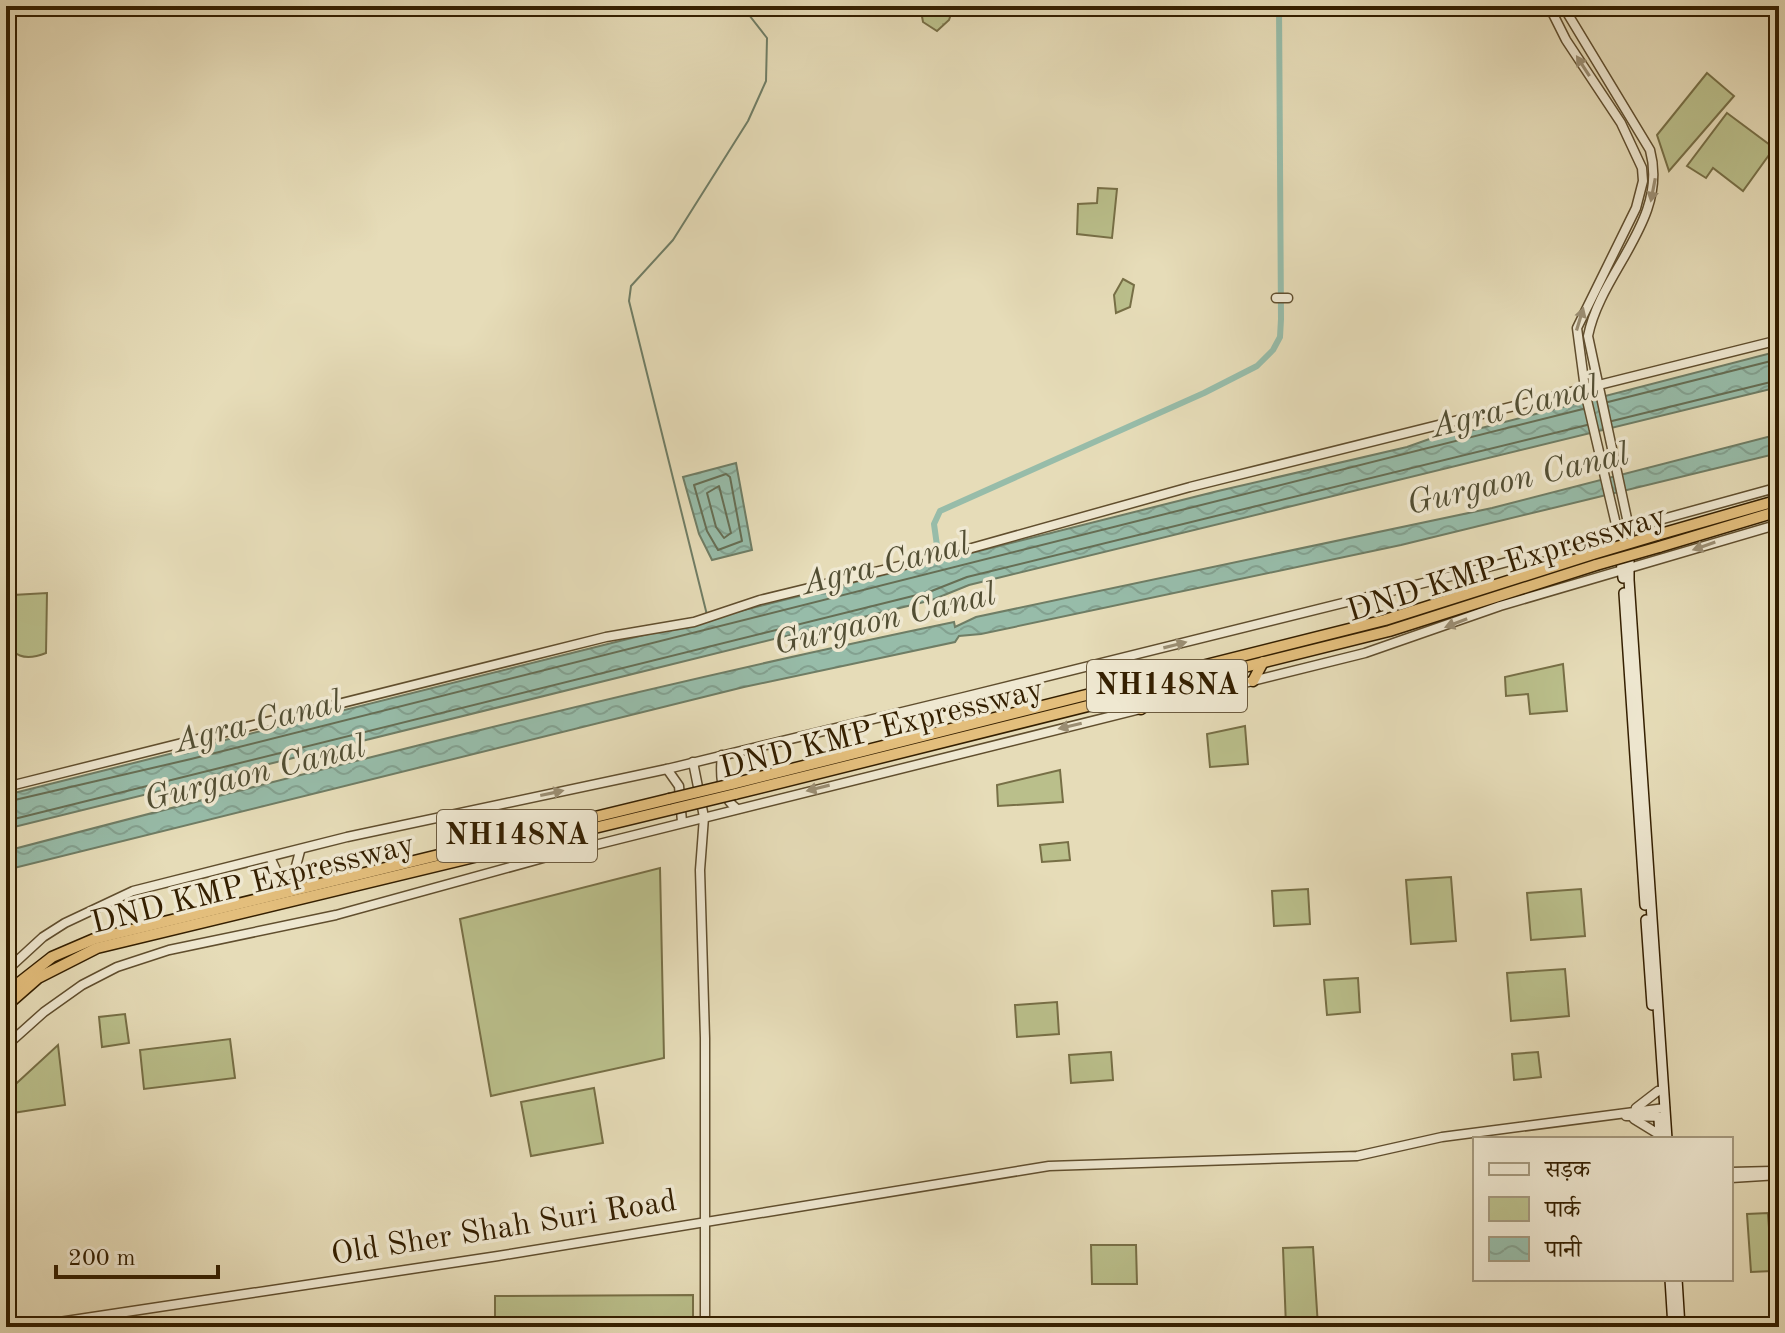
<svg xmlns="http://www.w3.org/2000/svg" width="1785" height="1333" viewBox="0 0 1785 1333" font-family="'Old Standard TT','Noto Serif Devanagari',serif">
<defs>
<pattern id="wetland-marsh" width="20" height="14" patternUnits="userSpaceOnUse" patternTransform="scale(2)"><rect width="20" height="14" fill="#babf8b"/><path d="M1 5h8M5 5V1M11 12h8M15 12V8" fill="none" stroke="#a0a476"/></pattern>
<pattern id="water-waves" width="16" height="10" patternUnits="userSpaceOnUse" patternTransform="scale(2)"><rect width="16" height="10" fill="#97bca9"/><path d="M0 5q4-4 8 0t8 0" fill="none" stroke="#83a190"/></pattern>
</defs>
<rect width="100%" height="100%" fill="#e6dcb8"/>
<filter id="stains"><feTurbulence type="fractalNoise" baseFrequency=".0025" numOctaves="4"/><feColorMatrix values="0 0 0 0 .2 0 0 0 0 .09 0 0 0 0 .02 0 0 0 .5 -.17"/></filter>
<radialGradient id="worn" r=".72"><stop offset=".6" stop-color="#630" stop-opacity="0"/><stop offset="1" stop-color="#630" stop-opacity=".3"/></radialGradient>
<path fill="url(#wetland-marsh)" stroke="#776f46" stroke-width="2" d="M920,6H951L953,8L949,20L937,31L923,22Z"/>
<g fill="#babf8b" stroke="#776f46" stroke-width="2">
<path d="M1707,73L1734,96L1669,171L1657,135Z"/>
<path d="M1727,113L1774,148L1743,191L1713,168L1706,178L1687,166Z"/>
<path d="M1098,188L1117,189L1112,238L1077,234L1078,204L1097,203Z"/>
<path d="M1123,279L1134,285L1130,307L1116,313L1114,295Z"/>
<path d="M47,593L46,653C36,657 22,660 13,651V595Z"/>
<path d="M1563,664L1567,711L1530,714L1528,694L1506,696L1505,677Z"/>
<path d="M1245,726L1248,764L1210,767L1207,734Z"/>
<path d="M1060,770L1063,802L998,806L997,785Z"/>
<path d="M1068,842L1070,860L1042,862L1040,845Z"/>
<path d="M660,868L664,1058L491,1096L460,919Z"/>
<path d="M1451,877L1456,941L1411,944L1406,880Z"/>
<path d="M1308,889L1310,924L1274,926L1272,891Z"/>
<path d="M1581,889L1585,936L1531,940L1527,893Z"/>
<path d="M1565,969L1569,1016L1511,1021L1507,973Z"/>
<path d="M1358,978L1360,1012L1327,1015L1324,980Z"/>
<path d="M1057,1002L1059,1034L1017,1037L1015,1005Z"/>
<path d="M125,1014L129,1043L102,1047L99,1017Z"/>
<path d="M230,1039L235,1078L144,1089L140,1050Z"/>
<path d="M58,1045L65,1105L6,1114V1093Z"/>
<path d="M1111,1052L1113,1080L1071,1083L1069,1055Z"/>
<path d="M1538,1052L1541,1077L1514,1080L1512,1054Z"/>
<path d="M594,1088L603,1143L531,1156L521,1102Z"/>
<path d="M1768,1213L1772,1271L1751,1272L1747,1214Z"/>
<path d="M1091,1245H1136L1137,1284H1092Z"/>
<path d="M1313,1247L1318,1327H1286L1283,1248Z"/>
<path d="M693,1295V1327H495V1296Z"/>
</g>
<g fill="url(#water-waves)" stroke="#6f7d65" stroke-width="2">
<path d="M1779,351V387L969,585L932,600L6,829V795L1218,491L1407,447L1435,437L1462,433Z"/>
<path d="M1779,434V453L1401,545L981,634L959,636L955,642L744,687L6,870V851C320,769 636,688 954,622L955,627L976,617L1492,508Z"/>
<path d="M736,463L752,550L712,560L699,534L683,477Z"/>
</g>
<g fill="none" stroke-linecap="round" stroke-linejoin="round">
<g stroke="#666e54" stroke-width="2">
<path d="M1608,402L1779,359"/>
<path d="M1612,421L1779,380"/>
<path d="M726,474L730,477L742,541L718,550L707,531L694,485Z"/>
<path d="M719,486L731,533L724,538L716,527L707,493Z"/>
<path d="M6,802L191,759L1583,409"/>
<path d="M6,821L929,592L967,577L1587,425"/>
</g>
<path stroke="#6f7d65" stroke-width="2" d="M707,615L629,301L631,286L673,240L748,121L766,81L767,38L742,6"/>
<path stroke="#97bca9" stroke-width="6" d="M939,560L934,524L940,511L1204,393L1257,366L1273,350L1280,337L1281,319L1279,6"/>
<defs>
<g id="tertiary">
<path d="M1549,6L1566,40L1621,123L1642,168L1643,181L1636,208L1577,328L1586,396L1618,533"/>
<path d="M1563,6L1650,150C1669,220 1601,271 1588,336L1629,528"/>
<path d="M1276,298H1288"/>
<path d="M722,755C720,773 720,797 736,808"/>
<path d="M693,762L704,817L700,870L705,1038V1327"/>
<path d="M667,769L679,786L682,822"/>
<path d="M6,787L606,637L694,622L760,600L961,551L1190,487L1779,340"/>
<path d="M270,857L277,872L284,878L295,870L300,851"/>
<path d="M6,971L43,937L65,923L133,891L347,837L667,769L964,697L1496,565L1779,487"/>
<path d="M6,1046L44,1012L82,985L117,967L169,950L336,915L547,857L1365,653L1500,606L1779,524"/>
<path d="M1636,1108L1658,1091"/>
<path d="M1626,1116L1664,1117"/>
<path d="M1634,1119L1660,1135"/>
<path d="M1731,1172L1772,1171L1779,1175"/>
<path d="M1731,1178L1779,1175"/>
<path d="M26,1327L498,1256L1049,1166L1357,1156L1442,1137L1665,1108"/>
</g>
<g id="secondary">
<path d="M1629,528V580L1667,1139"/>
<path d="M1618,533L1623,578"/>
<path d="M1624,593L1645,905"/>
<path d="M1646,920L1652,1005"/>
<path d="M1659,1119L1660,1139"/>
<path d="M1670,1279L1673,1327"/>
<path d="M1677,1279L1680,1327"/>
</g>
<g id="trunk">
<path d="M1657,535L1779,500"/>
<path d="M1659,547L1779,511"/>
<path d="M1253,681L1263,662"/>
<path d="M1116,701L1141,709"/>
<path d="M732,784L1385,620L1593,554"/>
<path d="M735,794L1389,631L1596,565"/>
<path d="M6,993L52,957L94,939L669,799"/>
<path d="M6,1006L38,978L97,948L673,809"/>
</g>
</defs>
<use href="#tertiary" stroke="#604e2e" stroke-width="11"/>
<use href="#secondary" stroke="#341f00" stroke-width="12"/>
<use href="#trunk" stroke="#341f00" stroke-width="13"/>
<use href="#tertiary" stroke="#efe8d1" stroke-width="8"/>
<use href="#secondary" stroke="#efe8d1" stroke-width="9"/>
<use href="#trunk" stroke="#e3be7c" stroke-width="10"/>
<defs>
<g id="trunk-bridge">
<path d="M1593,554L1657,535"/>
<path d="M1596,565L1659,547"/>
<path d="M669,799L732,784"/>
<path d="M673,809L735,794"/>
</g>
</defs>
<use href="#trunk-bridge" stroke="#341f00" stroke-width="13" stroke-linecap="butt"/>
<use href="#trunk-bridge" stroke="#e3be7c" stroke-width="10"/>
</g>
<defs><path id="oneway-solid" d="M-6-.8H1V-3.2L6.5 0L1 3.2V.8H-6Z" transform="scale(2)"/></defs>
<g fill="#9b8e73">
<use href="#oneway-solid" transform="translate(1583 66) rotate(-123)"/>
<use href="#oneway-solid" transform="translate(1653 190) rotate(101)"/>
<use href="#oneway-solid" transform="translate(1580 319) rotate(-73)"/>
<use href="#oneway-solid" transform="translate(1704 546) rotate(161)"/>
<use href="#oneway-solid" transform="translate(1456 623) rotate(159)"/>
<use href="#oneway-solid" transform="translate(1175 645) rotate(-14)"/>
<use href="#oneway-solid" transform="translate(1070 726) rotate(167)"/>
<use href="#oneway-solid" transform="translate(818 788) rotate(166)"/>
<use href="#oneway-solid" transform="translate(552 793) rotate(-12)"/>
</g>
<g text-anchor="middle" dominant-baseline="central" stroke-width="7" stroke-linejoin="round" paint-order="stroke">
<g fill="#efe8d1" stroke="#6c5b3f" stroke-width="2">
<rect x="1087" y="660" width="160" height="52" rx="6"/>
<rect x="437" y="810" width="160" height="52" rx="6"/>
</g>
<g font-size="30" font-weight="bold" fill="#341f00">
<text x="1167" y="686">NH148NA</text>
<text x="517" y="836">NH148NA</text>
</g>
<g font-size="32" fill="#341f00" stroke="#efe8d1">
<text transform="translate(1507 565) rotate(-17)">DND KMP Expressway</text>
<text transform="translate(882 730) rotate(-14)">DND KMP Expressway</text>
<text transform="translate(253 885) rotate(-14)">DND KMP Expressway</text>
<text transform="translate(504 1229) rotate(-9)">Old Sher Shah Suri Road</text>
</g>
<g font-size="34" font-style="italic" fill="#524e33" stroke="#efe8d1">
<text transform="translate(1515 408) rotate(-14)">Agra Canal</text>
<text transform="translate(1518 480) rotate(-13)">Gurgaon Canal</text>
<text transform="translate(886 565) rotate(-14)">Agra Canal</text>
<text transform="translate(885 620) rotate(-13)">Gurgaon Canal</text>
<text transform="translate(258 723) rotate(-14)">Agra Canal</text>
<text transform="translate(255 774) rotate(-14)">Gurgaon Canal</text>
</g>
</g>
<rect width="1785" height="1333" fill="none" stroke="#e6dcb8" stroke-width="32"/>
<rect x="8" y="8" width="1769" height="1317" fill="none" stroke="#341f00" stroke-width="4"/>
<rect x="16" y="16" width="1753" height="1301" fill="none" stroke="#341f00" stroke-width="2"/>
<rect x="1473" y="1137" width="260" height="144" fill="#efe8d1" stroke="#a4987d" stroke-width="2"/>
<rect x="1489" y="1163" width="40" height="12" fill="#efe8d1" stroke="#a4987d" stroke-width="2"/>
<text x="1545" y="1177" font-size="24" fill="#341f00">सड़क</text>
<rect x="1489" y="1197" width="40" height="24" fill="#babf8b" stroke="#a4987d" stroke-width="2"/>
<text x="1545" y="1217" font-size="24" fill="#341f00">पार्क</text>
<rect x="1489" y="1237" width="40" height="24" fill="url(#water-waves)" stroke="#a4987d" stroke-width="2"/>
<text x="1545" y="1257" font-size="24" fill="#341f00">पानी</text>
<path d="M56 1265v12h162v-12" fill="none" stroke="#341f00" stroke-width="4"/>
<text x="68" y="1265" font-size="24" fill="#341f00" stroke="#efe8d1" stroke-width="6" paint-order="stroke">200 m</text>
<rect width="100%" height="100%" filter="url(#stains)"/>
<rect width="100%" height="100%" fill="url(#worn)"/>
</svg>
